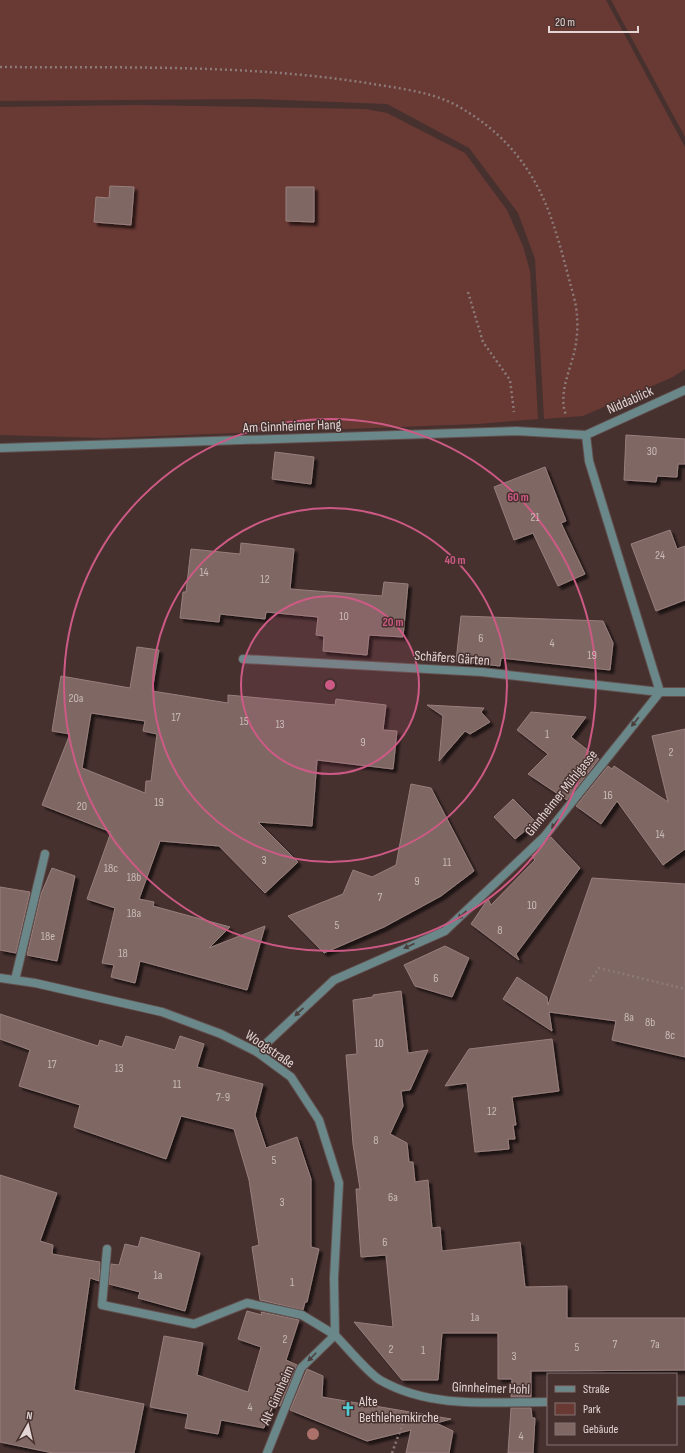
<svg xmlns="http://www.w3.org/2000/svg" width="685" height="1453" viewBox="0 0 685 1453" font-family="'Sofia Sans Condensed',sans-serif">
<defs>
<filter id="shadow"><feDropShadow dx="3.5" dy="3.5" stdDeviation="1" flood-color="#0009"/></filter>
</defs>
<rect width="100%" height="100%" fill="#46312f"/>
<g fill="#693934">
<path d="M0,0H606L685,147V369L673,377L583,416L544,419L535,259L518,213L469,148L387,104L257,99L0,101Z"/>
<path d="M611,0H685V137Z"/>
<path d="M139,105L366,109L387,113L465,153L507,210L523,246L530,271L538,419L478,424L105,438L0,435V107Z"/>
</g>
<g fill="#7f6764" stroke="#987f7c" fill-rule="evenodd" filter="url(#shadow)">
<path d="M110,186L134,187L131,225L94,222L96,197L109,198Z"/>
<path d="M286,187H314V222L286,221Z"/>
<path d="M626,435L685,439V464H678L677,477L657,476L656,482L624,480Z"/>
<path d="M275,452L314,457L311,484L272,479Z"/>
<path d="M545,467L566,521L561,523L585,574L558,586L533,533L514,540L494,487Z"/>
<path d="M670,530L677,549L685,546V600L656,611L631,544Z"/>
<path d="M241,543L294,549L290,589L382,596L384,582L408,584L403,637L369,635L367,655L323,651L324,636L316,635L318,617L266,612L265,619L220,614L219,622L180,618L183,592H186L191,549L240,554Z"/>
<path d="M461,616L603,621L613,643L610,670L501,658L500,666L456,661Z"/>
<path d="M137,647L159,650L152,691L228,703V695L335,705L336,699L386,705L383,730L397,731L393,769L317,760L312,826L258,822L298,862L265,893L219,846L160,841L139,899L154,902L153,906L230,927L209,948L265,926L247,990L140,961L135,983L111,977L114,965L102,963L115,908L87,899L111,832L42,805L70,734L52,731L61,676L130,688ZM91,713L145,721L143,731L157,734L151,781H146L145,793L82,768Z"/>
<path d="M427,705L484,708L481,712L490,722L470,734L465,731L439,761L443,716Z"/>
<path d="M531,712L586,717L571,737L599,759L567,800L528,774L548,754L517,730Z"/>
<path d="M685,729V849L663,865L617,801L601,824L576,806L608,766L612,769L614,766L668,802L652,736Z"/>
<path d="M411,784L431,788L474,871L441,896L384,927L324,953L288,916L343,894L353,870L372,877L396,865Z"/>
<path d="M513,799L536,822L515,839L494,817Z"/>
<path d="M551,837L580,868L516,954L519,960L471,924L488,899L491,905L535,860L532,856Z"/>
<path d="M52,868L75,876L57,961L27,955L41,894Z"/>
<path d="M592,878L685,884V1057L612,1040L616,1021L549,1012L552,1031L503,999L517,977L547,997L548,1005Z"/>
<path d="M0,887L30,892L16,953L0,950Z"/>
<path d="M445,946L469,958L452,997L415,986L404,965Z"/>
<path d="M401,991L408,1053L428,1050L410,1090L401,1091L403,1106L390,1134L407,1143L409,1162H413L415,1182L428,1180L432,1228L440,1227L442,1251L520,1242L525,1287L567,1286V1318H685V1370L531,1371V1397H511L512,1379H498V1333H442L438,1380H402L354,1322L393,1327L386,1255L361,1257L356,1189H360L353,1144L346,1055L357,1054L353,1000L373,997V995Z"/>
<path d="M0,1014L98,1046L100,1040L122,1047L126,1036L175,1050L180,1036L204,1044L197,1067L263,1084L255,1115L266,1148L297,1137L311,1179V1247L319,1249L307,1302H305L303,1310L260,1300L252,1247L259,1245L249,1180L234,1129L181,1116L166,1159L74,1127L80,1105L19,1086L30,1050L0,1039Z"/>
<path d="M552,1039L559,1091L512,1097L516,1125H513L515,1139H508L509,1149L475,1152L467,1083L445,1086L469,1049Z"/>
<path d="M0,1175L57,1193L40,1241L53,1245L52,1254L100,1262L99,1281L90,1278L74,1390L144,1404L134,1453H53L0,1442Z"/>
<path d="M141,1237L200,1253L185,1311L138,1298L140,1292L109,1284L111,1264L119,1265L125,1244L138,1247Z"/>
<path d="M247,1311L262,1315L261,1312L299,1320L286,1360L297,1365L280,1406L272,1403L264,1428L221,1420L218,1434L185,1428L188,1414L150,1407L164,1336L203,1343L197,1375L248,1392L261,1347L238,1339Z"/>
<path d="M307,1369L323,1376L322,1397L451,1419L436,1423L453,1431L449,1453H406L411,1430L367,1441L290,1410Z"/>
<path d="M511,1408H531L532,1418H535L533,1453H508Z"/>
</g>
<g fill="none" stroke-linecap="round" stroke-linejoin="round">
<defs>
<g id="lane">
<path d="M0,448L516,431L586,435"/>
<path d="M15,980L45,854"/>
<path d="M107,1249L102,1305L194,1324L247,1303L302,1315L335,1335"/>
</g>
<g id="street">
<path d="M243,659L482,672L660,692H685"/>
<path d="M660,692L589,461L586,435L685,390"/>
<path d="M0,978L35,983L162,1012L221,1034L257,1052L291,1077L319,1120L339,1183L334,1278L335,1335"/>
<path d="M257,1052L334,980L445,931L450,926L544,837L660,692"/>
<path d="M335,1335C346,1346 368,1373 380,1380C430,1409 493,1402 548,1402"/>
<path d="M676,1401H685"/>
<path d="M267,1453L301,1368L335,1335"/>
</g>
</defs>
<use href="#lane" stroke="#624f4d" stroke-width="10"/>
<use href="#street" stroke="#624f4d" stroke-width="10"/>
<g stroke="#8c7a78" stroke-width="2.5" stroke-dasharray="2 3" stroke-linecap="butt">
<path d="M0,67C122,68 246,64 367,83C396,88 428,91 454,104C500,129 530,163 549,212C557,234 563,256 569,279C572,291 577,305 577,318C578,326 577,335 576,343C573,366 557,392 566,415"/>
<path d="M468,292L483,342L510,380L514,412"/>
<path d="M590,981L599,968L685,989"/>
<path d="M392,1453L407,1412"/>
</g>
<use href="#lane" stroke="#6a8789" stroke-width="8"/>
<use href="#street" stroke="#6a8789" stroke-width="8"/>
</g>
<circle fill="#ab716a" cx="313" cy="1434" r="6"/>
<defs><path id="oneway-solid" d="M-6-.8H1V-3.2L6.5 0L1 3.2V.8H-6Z"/></defs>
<g fill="#4b3e3c">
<use href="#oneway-solid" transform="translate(635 722) rotate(129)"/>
<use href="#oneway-solid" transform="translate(555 824) rotate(128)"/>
<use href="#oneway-solid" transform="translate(462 915) rotate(137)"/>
<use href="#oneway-solid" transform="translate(409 946) rotate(156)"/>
<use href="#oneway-solid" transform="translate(299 1012) rotate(137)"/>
<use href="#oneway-solid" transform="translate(312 1357) rotate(135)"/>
</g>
<circle cx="330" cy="685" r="89" fill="#cd5a85" fill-opacity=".12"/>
<g fill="none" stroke="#cd5a85" stroke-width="2">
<circle cx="330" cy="685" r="89"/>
<circle cx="330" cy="685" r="177"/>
<circle cx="330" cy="685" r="266"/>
</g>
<defs>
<symbol id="church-bare" viewBox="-9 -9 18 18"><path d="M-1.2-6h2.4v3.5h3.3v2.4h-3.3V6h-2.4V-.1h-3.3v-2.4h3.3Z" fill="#51ccd4" stroke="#46312f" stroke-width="2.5" paint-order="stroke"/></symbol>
</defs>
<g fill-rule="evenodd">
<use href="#church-bare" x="338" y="1399" width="20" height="20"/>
</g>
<g text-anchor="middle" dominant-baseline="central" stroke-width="3" stroke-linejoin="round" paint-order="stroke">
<g font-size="12" fill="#c9bab7">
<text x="652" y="451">30</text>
<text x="535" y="517">21</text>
<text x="660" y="555">24</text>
<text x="204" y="572">14</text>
<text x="265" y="579">12</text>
<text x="344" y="616">10</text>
<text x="481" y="638">6</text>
<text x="552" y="643">4</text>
<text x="592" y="655">19</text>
<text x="76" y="698">20a</text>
<text x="176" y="717">17</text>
<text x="244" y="721">15</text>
<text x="280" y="724">13</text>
<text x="547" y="734">1</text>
<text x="363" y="742">9</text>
<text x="671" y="752">2</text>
<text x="608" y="795">16</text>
<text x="159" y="802">19</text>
<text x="82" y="806">20</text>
<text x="660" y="834">14</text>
<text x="264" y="860">3</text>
<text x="447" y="862">11</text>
<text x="111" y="868">18c</text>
<text x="134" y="877">18b</text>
<text x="417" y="881">9</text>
<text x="380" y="897">7</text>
<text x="532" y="905">10</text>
<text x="134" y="913">18a</text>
<text x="337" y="925">5</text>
<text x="500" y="930">8</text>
<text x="48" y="936">18e</text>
<text x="123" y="953">18</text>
<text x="436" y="978">6</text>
<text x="629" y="1017">8a</text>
<text x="650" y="1022">8b</text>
<text x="670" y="1035">8c</text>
<text x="379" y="1043">10</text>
<text x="52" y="1064">17</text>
<text x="119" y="1068">13</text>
<text x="177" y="1084">11</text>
<text x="223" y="1097">7-9</text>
<text x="492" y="1111">12</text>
<text x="376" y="1140">8</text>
<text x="274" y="1160">5</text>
<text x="393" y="1197">6a</text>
<text x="282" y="1202">3</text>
<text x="385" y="1242">6</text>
<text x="158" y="1275">1a</text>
<text x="292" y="1282">1</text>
<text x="475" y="1317">1a</text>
<text x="285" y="1339">2</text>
<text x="615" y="1344">7</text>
<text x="655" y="1344">7a</text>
<text x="577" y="1347">5</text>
<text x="391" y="1349">2</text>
<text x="423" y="1350">1</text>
<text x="514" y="1356">3</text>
<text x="250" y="1407">4</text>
<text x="521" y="1436">4</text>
</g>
<g font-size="14" fill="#e2d5d3" stroke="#46312f">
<text transform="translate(630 400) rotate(-24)">Niddablick</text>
<text transform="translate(292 426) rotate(-2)">Am Ginnheimer Hang</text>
<text transform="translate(452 658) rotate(4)">Schäfers Gärten</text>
<text transform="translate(561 793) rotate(-51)">Ginnheimer Mühlgasse</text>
<text transform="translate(270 1049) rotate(34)">Woogstraße</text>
<text transform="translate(491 1388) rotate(2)">Ginnheimer Hohl</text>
<text transform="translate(277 1395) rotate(-66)">Alt-Ginnheim</text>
</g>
<g font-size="14" fill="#e2d5d3" stroke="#46312f" text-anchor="start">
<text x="359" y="1401">Alte<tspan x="359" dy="16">Bethlehemkirche</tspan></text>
</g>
</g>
<circle cx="330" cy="685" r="6" fill="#cd5a85" stroke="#46312f" stroke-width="2"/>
<g font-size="12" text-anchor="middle" font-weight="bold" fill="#cd5a85" stroke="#46312f" stroke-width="3" stroke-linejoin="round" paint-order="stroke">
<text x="518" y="501">60 m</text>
<text x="455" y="564">40 m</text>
<text x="393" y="626">20 m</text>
</g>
<rect x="547" y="1373" width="130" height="72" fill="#46312f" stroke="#847371"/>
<rect x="555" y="1386" width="20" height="6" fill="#6a8789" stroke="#847371"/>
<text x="583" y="1393" font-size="12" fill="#e2d5d3">Straße</text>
<rect x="555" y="1403" width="20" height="12" fill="#693934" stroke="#847371"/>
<text x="583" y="1413" font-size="12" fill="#e2d5d3">Park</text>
<rect x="555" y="1423" width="20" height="12" fill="#7f6764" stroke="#847371"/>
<text x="583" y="1433" font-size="12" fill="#e2d5d3">Gebäude</text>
<g transform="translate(28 1425) rotate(8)" stroke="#46312f" stroke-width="3" paint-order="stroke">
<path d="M0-3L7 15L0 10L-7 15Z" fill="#e2d5d3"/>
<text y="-6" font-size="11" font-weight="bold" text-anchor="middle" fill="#e2d5d3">N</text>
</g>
<path d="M549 26v6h89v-6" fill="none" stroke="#e2d5d3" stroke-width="2"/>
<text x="555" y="26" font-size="12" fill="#e2d5d3" stroke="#46312f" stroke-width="3" paint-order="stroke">20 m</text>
</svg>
